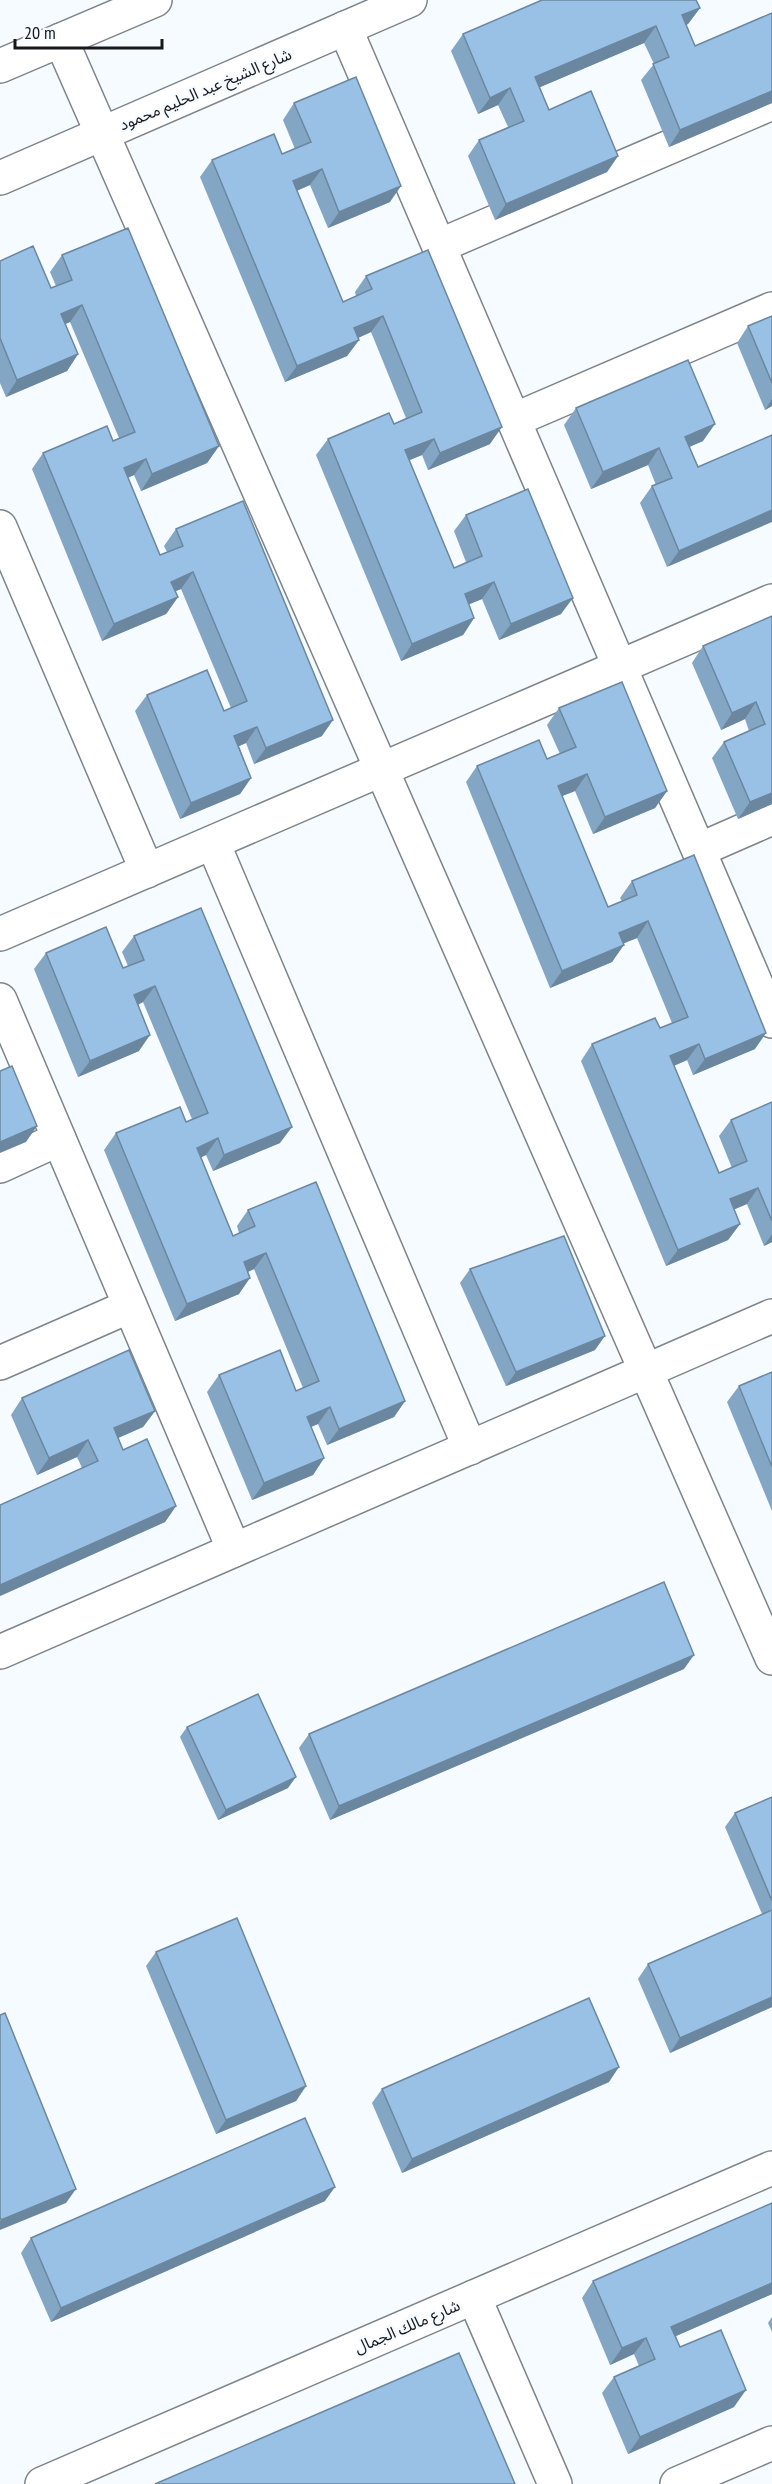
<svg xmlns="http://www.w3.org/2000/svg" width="772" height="2484" viewBox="0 0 772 2484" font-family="'PT Sans Narrow','Noto Sans Arabic',sans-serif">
<rect width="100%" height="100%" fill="#f6fbff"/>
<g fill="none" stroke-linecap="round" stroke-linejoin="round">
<defs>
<g id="minor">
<path d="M345,28L772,1021"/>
<path d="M61,40L772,1658"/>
<path d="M0,66L155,0"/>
<path d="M0,178L410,0"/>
<path d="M439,246L772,103"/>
<path d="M514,420L772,309"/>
<path d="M0,527L147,871"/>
<path d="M213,843L470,1448"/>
<path d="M699,850L772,818"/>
<path d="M0,934L772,601"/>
<path d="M0,1000L234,1550"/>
<path d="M0,1166L59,1139"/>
<path d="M0,1363L130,1306"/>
<path d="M0,1652L772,1316"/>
<path d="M474,2297L555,2484"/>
<path d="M42,2484L772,2168"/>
<path d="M677,2484L772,2443"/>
</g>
</defs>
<use href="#minor" stroke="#7d848a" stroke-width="36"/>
<use href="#minor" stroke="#fff" stroke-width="33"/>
</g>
<g fill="#84a6c5">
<path d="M700,8L688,24L686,25L695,46L772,13V103L669,147L641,80L654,64L644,43L540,87L549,110L618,156L607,172L495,220L468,156L479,140L508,127L498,105L478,114L451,51L463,34Z"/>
<path d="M294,103L390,202L328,228L310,185L297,191L343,302L356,296L355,292L366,276L490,444L428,470L422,455L409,460L454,568L466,562L454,531L466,515L561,614L499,640L482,599L469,604L474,618L463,635L401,661L316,455L328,439L394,424L406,418L371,332L358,338L359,340L347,356L285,382L200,177L212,160L282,154L295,149L283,120Z"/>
<path d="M62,255L219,446L207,463L141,491L134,475L128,478L160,555L167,552L164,546L176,529L322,736L254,764L246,743L239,746L251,778L240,794L180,819L135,711L147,695L224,711L231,708L181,589L175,591L178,597L166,614L102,641L32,469L43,453L113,441L119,438L70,322L65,324L78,354L67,371L6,397L0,383V261L51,288L56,286L50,272Z"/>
<path d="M772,316V406L765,410L737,343L748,326Z"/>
<path d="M576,408L703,441L689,447L698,467L772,435L667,567L640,503L652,486L656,485L648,465L591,489L564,425Z"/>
<path d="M772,616V804L738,819L712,758L724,742L749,731L745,719L721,730L692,663L703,646Z"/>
<path d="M559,708L667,791L655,808L593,834L575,791L562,796L608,907L622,901L620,898L632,881L755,1049L693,1075L687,1060L674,1066L719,1173L732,1168L719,1136L731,1120L772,1102V1242L764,1246L747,1204L734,1209L740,1224L728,1240L666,1266L581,1061L592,1044L660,1028L672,1023L637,938L623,943L612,962L550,988L466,782L477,766L547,759L560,754L547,725Z"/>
<path d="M134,936L280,1143L213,1171L206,1155L201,1157L233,1236L239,1233L237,1226L248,1210L405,1401L394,1417L327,1445L318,1424L311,1427L324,1458L313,1475L252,1500L207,1392L219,1375L296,1391L303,1388L254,1269L248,1272L239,1294L175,1321L104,1150L116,1133L186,1122L192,1119L143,1002L138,1005L139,1051L78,1077L34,969L46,953L123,968L128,966L122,952Z"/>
<path d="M470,1269L595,1350L506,1386L460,1283Z"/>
<path d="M772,1372V1511L727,1402L739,1386Z"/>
<path d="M22,1398L155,1411L143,1427L118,1438L123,1450L176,1506L165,1522L0,1596V1505L82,1468L77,1457L37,1475L11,1415Z"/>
<path d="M684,1669L330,1820L299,1748L309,1734Z"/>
<path d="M187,1727L288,1788L218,1820L180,1737Z"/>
<path d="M772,1797V2007L670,2053L638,1979L648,1964L762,1914L725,1827L735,1813Z"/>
<path d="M156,1952L306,2086L296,2101L216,2134L146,1966Z"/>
<path d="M609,2082L402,2173L372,2103L382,2089Z"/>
<path d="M325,2201L51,2322L21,2253L31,2238Z"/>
<path d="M772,2203V2294L676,2336L680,2347L734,2407L628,2454L602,2393L614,2377L639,2366L634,2354L610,2365L582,2298L593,2281Z"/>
<path d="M772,2317V2332L768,2323Z"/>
</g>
<g fill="#6b87a0">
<path d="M700,8L688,24L670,32L682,15Z"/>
<path d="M656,26L644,43L524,94L535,77Z"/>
<path d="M510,88L498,105L478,114L490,98Z"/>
<path d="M772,91V103L669,147L680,130Z"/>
<path d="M618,156L607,172L495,220L506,204Z"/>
<path d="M322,169L310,185L281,197L293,181Z"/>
<path d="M401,186L390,202L328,228L339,212Z"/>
<path d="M82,305L70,322L49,331L61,314Z"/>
<path d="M383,316L371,332L342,345L354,328Z"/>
<path d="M359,340L347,356L285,382L297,366Z"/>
<path d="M78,354L67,371L6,397L17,380Z"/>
<path d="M772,399V406L765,410Z"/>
<path d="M715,424L703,441L673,454L685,437Z"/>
<path d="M502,427L490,444L428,470L440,453Z"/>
<path d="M434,439L422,455L393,467L405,450Z"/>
<path d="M219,446L207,463L141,491L152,474Z"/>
<path d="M659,448L648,465L591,489L603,472Z"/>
<path d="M146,459L134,475L112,484L124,468Z"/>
<path d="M772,510V522L667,567L679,551Z"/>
<path d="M193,572L181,589L159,598L171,582Z"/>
<path d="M494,582L482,599L453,611L465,594Z"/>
<path d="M178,597L166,614L102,641L114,624Z"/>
<path d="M573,598L561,614L499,640L511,624Z"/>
<path d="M474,618L463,635L401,661L412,644Z"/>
<path d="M756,702L745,719L721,730L732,713Z"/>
<path d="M333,720L322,736L254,764L266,748Z"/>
<path d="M257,727L246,743L223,753L234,736Z"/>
<path d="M587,774L575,791L547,802L558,786Z"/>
<path d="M251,778L240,794L180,819L191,803Z"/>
<path d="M667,791L655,808L593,834L605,817Z"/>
<path d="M772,793V804L738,819L750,802Z"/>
<path d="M648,921L637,938L608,950L619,933Z"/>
<path d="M624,945L612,962L550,988L562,971Z"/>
<path d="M155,986L143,1002L122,1012L134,995Z"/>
<path d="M766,1033L755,1049L693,1075L705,1059Z"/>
<path d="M150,1035L139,1051L78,1077L90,1061Z"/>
<path d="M699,1044L687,1060L659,1072L670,1056Z"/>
<path d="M37,1126L26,1142L0,1153V1142Z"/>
<path d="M292,1127L280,1143L213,1171L224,1155Z"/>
<path d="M218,1138L206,1155L185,1165L197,1148Z"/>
<path d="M758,1188L747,1204L719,1216L730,1199Z"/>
<path d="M740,1224L728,1240L666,1266L678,1250Z"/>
<path d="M772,1234V1242L764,1246Z"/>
<path d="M266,1253L254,1269L232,1279L244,1262Z"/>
<path d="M250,1278L239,1294L175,1321L187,1304Z"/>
<path d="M605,1336L595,1350L506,1386L516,1372Z"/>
<path d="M405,1401L394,1417L327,1445L339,1429Z"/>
<path d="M330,1407L318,1424L296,1433L307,1417Z"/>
<path d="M155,1411L143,1427L102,1445L114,1428Z"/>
<path d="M88,1440L77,1457L37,1475L49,1458Z"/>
<path d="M324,1458L313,1475L252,1500L264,1483Z"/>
<path d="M176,1506L165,1522L0,1596V1585Z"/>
<path d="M694,1655L684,1669L330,1820L339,1806Z"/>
<path d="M296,1777L288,1788L218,1820L226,1810Z"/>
<path d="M772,1997V2007L670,2053L680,2038Z"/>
<path d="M619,2067L609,2082L402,2173L412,2159Z"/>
<path d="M306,2086L296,2101L216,2134L226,2120Z"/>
<path d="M335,2187L325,2201L51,2322L61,2308Z"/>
<path d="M76,2189L66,2203L0,2230V2221L1,2220Z"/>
<path d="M772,2283V2294L660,2343L671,2327Z"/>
<path d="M646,2338L634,2354L610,2365L622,2348Z"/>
<path d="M746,2390L734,2407L628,2454L640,2437Z"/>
</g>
<g fill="#99c1e5" stroke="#6b87a0" stroke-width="1.5">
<path d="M542,0H696L700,8L682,15L695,46L772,13V91L680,130L653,64L669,57L656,26L535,77L549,110L591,91L618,156L506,204L479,140L524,121L510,88L490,98L463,34Z"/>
<path d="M356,77L401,186L339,212L322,169L293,181L343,302L372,289L366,276L428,250L502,427L440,453L434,439L405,450L454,568L482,556L466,515L528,489L573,598L511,624L494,582L465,594L474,618L412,644L328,439L389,413L394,424L422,412L383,316L354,328L359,340L297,366L212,160L274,134L282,154L311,142L294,103Z"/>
<path d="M128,228L219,446L152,474L146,459L124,468L160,555L183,546L176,529L243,501L333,720L266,748L257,727L234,736L251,778L191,803L147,695L207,670L224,711L247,701L193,572L171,582L178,597L114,624L43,453L107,426L113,441L135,432L82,305L61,314L78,354L17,380L0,338V261L33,246L51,288L72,280L62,255Z"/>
<path d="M772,316V383L748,326Z"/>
<path d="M688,360L715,424L685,437L698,467L772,435V510L679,551L652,486L672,478L659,448L603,472L576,408Z"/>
<path d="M772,616V793L750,802L724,742L765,724L756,702L732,713L703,646Z"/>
<path d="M622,682L667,791L605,817L587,774L558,786L608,907L637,895L632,881L694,855L766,1033L705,1059L699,1044L670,1056L719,1173L747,1161L731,1120L772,1102V1221L758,1188L730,1199L740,1224L678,1250L592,1044L655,1018L660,1028L688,1017L648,921L619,933L624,945L562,971L477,766L539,740L547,759L576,747L559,708Z"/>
<path d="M201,908L292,1127L224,1155L218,1138L197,1148L233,1236L255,1226L248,1210L316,1182L405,1401L339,1429L330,1407L307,1417L324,1458L264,1483L219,1375L280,1350L296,1391L319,1381L266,1253L244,1262L250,1278L187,1304L116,1133L180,1107L186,1122L208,1113L155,986L134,995L150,1035L90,1061L46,953L106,927L123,968L144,960L134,936Z"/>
<path d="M12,1066L37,1126L0,1142V1071Z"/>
<path d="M564,1236L605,1336L516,1372L470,1269Z"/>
<path d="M129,1350L155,1411L114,1428L123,1450L147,1439L176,1506L0,1585V1505L98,1461L88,1440L49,1458L22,1398Z"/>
<path d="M772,1372V1467L739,1386Z"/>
<path d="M664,1582L694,1655L339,1806L309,1734Z"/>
<path d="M258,1694L296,1777L226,1810L187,1727Z"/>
<path d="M772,1797V1901L735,1813Z"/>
<path d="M772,1910V1997L680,2038L648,1964Z"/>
<path d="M237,1918L306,2086L226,2120L156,1952Z"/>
<path d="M589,1998L619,2067L412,2159L382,2089Z"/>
<path d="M5,2013L76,2189L1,2220L0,2217V2015Z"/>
<path d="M305,2118L335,2187L61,2308L31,2238Z"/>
<path d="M772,2203V2283L671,2327L680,2347L721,2330L746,2390L640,2437L614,2377L655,2359L646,2338L622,2348L593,2281Z"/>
<path d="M459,2353L515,2484H155Z"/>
</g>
<g text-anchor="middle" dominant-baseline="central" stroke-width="5" stroke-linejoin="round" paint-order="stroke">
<g font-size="16" fill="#16181b" stroke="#f6fbff">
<text transform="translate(205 89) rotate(-23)">شارع الشيخ عبد الحليم محمود</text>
<text transform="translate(407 2326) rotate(-23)">شارع مالك الجمال</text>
</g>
</g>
<path d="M15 39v9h147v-9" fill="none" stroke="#16181b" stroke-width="3"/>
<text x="24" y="39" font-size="18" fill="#16181b" stroke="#f6fbff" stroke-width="4.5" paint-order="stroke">20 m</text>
</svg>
